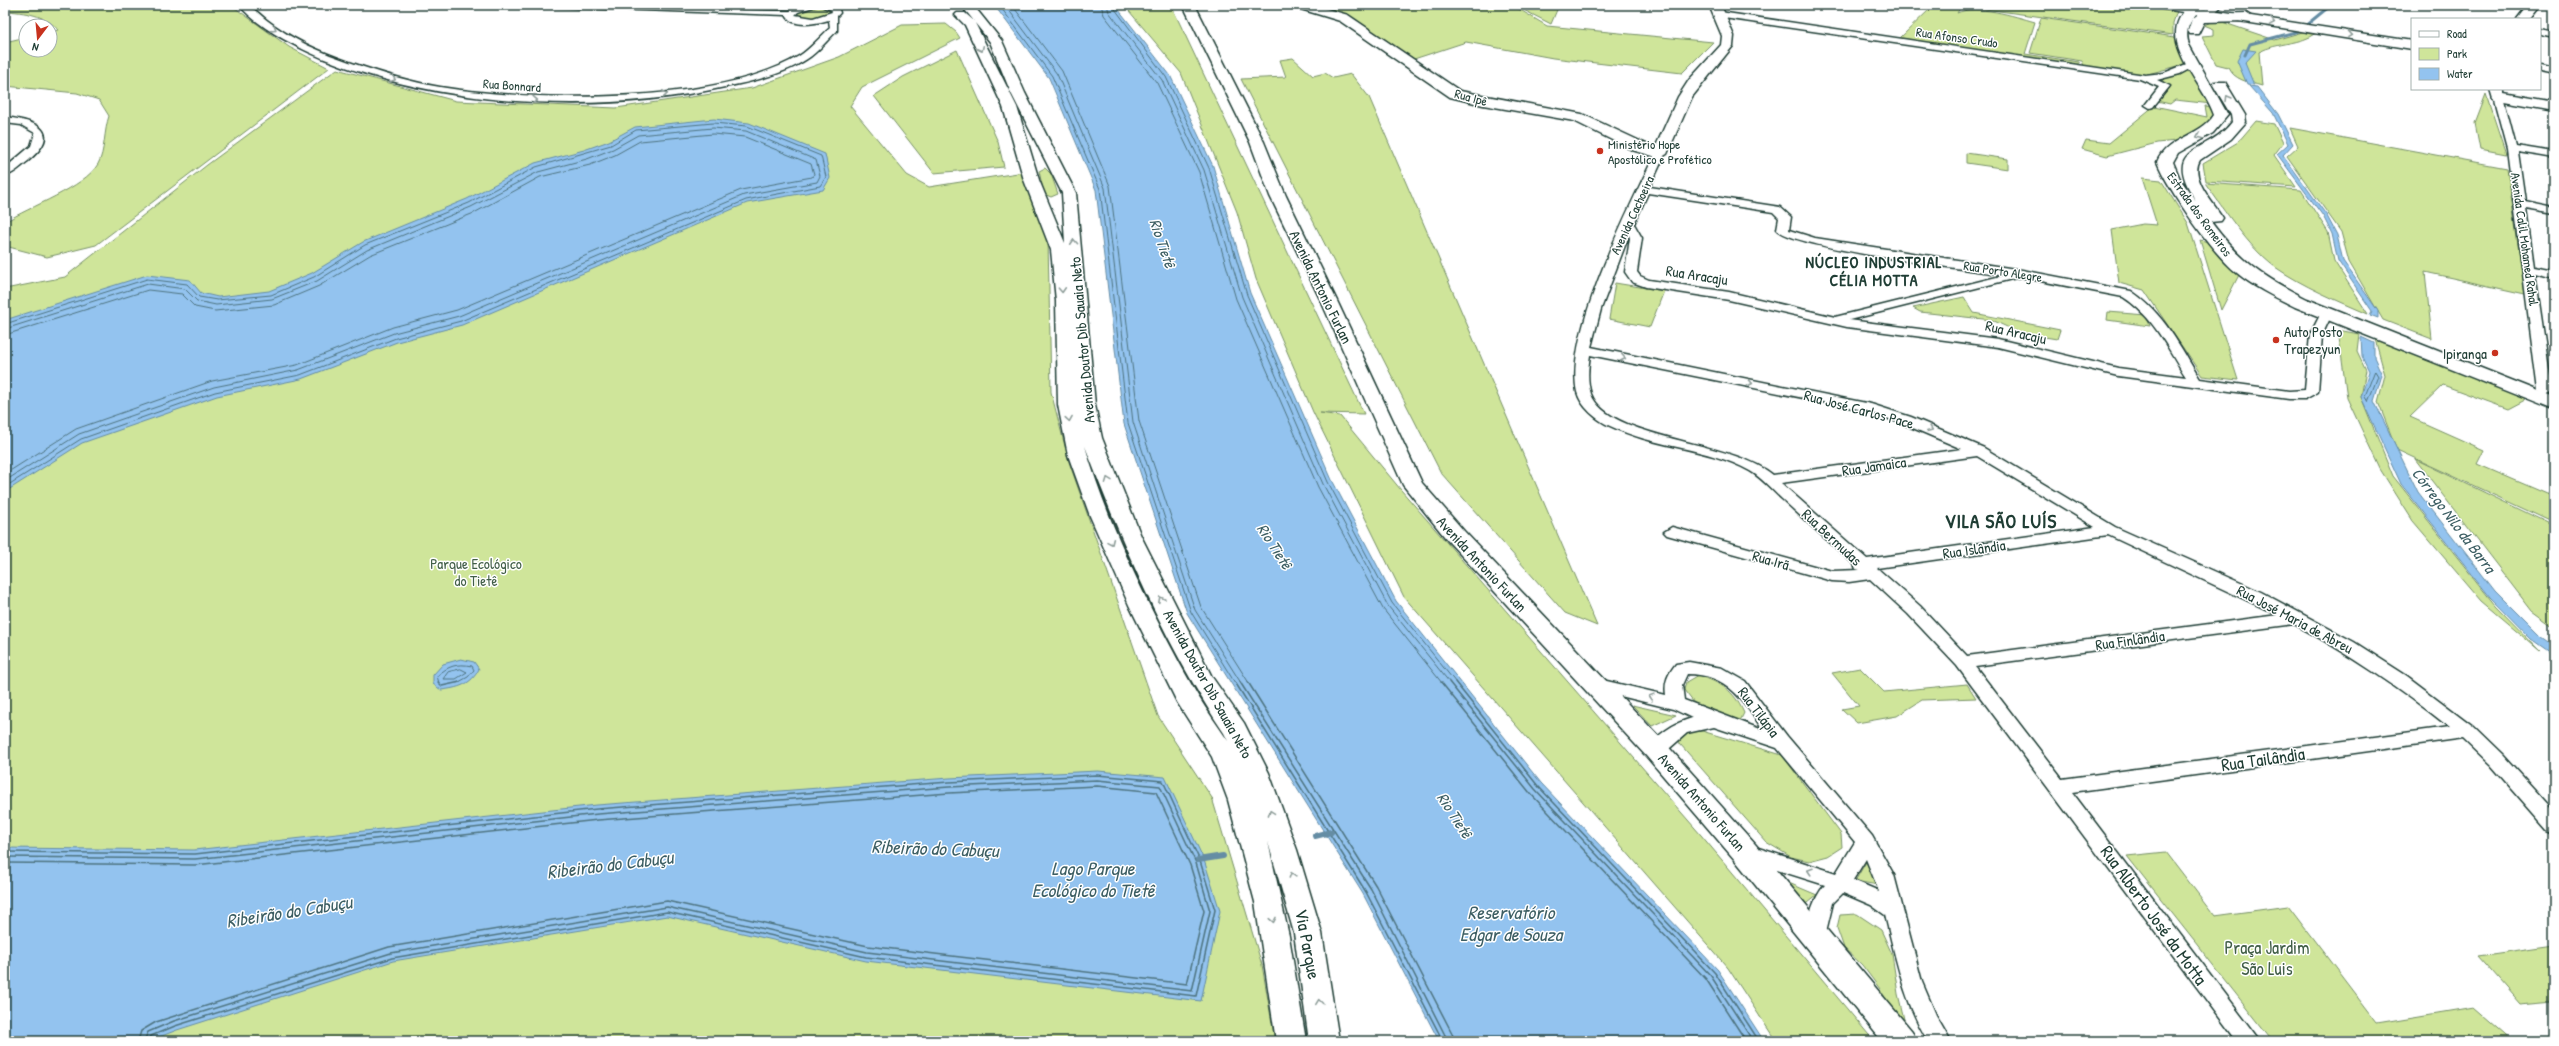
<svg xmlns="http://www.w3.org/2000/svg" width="2559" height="1046" viewBox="0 0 2559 1046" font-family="'Patrick Hand',sans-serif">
<rect width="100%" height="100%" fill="#fff"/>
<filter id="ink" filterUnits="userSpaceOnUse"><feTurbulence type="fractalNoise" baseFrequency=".025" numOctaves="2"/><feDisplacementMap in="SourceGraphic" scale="8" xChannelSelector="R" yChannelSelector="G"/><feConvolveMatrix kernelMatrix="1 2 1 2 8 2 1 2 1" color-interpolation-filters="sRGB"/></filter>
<g filter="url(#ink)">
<g fill="#cfe59a" stroke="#779167">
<path d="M5,5H231L289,47L329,68L96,245L47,257L5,246V222C29,207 85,187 98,164C105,152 104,130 109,116L99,100L77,93L5,86V42L26,37V50H50V32L58,30C46,15 24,12 5,11Z"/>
<path d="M1124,5H1171L1364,414L1320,413L1340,416L1401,490L1701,835L1874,1041H1776L1728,968L1404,597L1313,412L1256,279L1237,212L1181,73Z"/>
<path d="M1311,5H1512L1547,26L1713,42L1682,73L1553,58L1466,42L1414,59L1333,9Z"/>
<path d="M1514,5H1559L1551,24Z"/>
<path d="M1956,5H2134L2177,11L2173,23V35Z"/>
<path d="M823,6L832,8L833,12L815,19L795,16V12L810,7Z"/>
<path d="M1933,6L1961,7L1957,13C1976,4 2014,16 2035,22L2025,54L2079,62L2081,67L1900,38Z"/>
<path d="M2041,18L2175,37L2189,63L2144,75L2084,66L2082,61L2030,53Z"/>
<path d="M2216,20L2275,40L2306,31L2317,33C2300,45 2278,42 2259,52L2262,86C2248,82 2234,80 2228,67L2216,64L2202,36L2214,35V29L2204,25Z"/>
<path d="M946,24L956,32L960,38L862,87L850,106L907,175L929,187L1024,172L1048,238L1051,392L1069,462L1158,716L1212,798L1262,965L1275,1041H5V289L65,277L207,165L337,69L456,101L616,108L752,88L839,57L902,25Z"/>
<path d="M957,50L998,142L1004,167L934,173L874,96L903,77Z"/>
<path d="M1293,58L1313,76L1325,73L1333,78L1351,74L1369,97L1597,626L1565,613L1441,473L1241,79L1286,77L1280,60Z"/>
<path d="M2193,68L2212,104L2175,100L2170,104L2157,101L2170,88L2161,79L2180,75Z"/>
<path d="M2486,94L2506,154L2480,149L2475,123Z"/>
<path d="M2154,106L2207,117L2205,106L2215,107L2217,115L2212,126L2185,140L2157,143L2107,156L2082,149L2086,140L2109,143Z"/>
<path d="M2256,121L2274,124L2283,143L2274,155L2296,187L2206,181L2203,163L2238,142Z"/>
<path d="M2290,128L2507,168L2525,294L2425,272L2432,339L2383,320L2349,262L2341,232L2287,156L2298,146Z"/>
<path d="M1966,153L2008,159V169L1966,163Z"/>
<path d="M1045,168L1051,174L1058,194L1051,197L1044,194L1039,171Z"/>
<path d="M2142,178L2161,180L2188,223L2238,380L2202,376L2144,290L2119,283L2112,230L2143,224L2157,225Z"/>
<path d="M2205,183L2301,190L2328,232L2334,261L2368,314C2336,300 2304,287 2275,267C2248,247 2225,210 2205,183Z"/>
<path d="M2200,240L2214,243L2240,273L2221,310Z"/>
<path d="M1615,283L1664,291L1650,327L1609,319Z"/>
<path d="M1964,297L1974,313L2060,330L2057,339L2020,333L1992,320L1920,312L1913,308Z"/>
<path d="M2108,312L2146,315L2150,326L2107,320Z"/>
<path d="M2338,330L2359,334L2357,351L2366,370L2361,397L2393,476L2495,605L2540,651L2481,601L2413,521L2380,469L2347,398Z"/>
<path d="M2375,339L2523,396L2525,400L2508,409L2443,385L2410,417L2484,450L2477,464L2554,497V523L2397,450L2378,402L2385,375Z"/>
<path d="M2415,459L2554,526V627L2532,611Z"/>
<path d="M1860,668L1884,692L1967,684L1976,698L1922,700L1897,716L1857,723L1842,709L1859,706L1832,673Z"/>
<path d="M1698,675C1722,684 1733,689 1744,713L1740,721L1694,703L1684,690L1686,682Z"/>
<path d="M1632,705L1676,715L1652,726Z"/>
<path d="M1702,731L1782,755L1841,834L1842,847L1828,856L1809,861L1791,857L1766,842L1680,744L1679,738L1689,732Z"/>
<path d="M2166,852L2215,916L2288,906L2377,1023L2474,1007L2513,1041H2273L2127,856Z"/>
<path d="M1866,862L1878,885L1855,881Z"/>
<path d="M1777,878L1817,895L1802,907Z"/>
<path d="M1857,914L1881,930L1892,954L1898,994L1908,1036L1880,989L1862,965L1844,948L1837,928L1840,915Z"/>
<path d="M2554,945V1001L2520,1004L2478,956Z"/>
</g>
<g fill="#93c3ef" stroke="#658da4">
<path d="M994,5H1115L1170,75L1213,166L1250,293L1332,480L1396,601L1541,783L1718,970L1764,1041H1439L1363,894L1187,613L1124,424L1096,190L1049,78Z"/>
<path d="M2243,49L2256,51L2245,63L2254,85L2247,84L2237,61Z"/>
<path d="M2249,86L2257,87L2278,114L2293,144L2283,155L2327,216L2337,235L2343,261L2378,311V318L2370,315L2372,311L2338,261L2332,234L2323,216L2277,154L2288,144L2273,113Z"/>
<path d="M714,119L749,123L825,154L830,178L823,190L747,203L462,325L397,342L301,379L217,396L82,443L5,492V320L147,275L190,280L201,293L218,297L269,291L312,273L363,242L467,199L535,163L584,150L609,141L635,127Z"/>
<path d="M2361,337L2374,343V357L2382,375L2374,401L2418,492L2495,591L2541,637L2554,646V655L2531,639L2490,597L2401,484L2361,397L2369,371L2362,356Z"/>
<path d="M461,659L474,662L479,669C471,685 458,688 441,690L433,684V675L443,664Z"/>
<path d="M1098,771L1165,777L1204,860L1220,911L1201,1001L866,961L667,916L393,961L177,1030L149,1041H5V848L194,850L597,805L949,778Z"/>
</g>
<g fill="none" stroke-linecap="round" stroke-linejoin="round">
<g stroke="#4d737f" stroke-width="1">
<path d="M999,5L1052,76L1100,189L1128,423L1191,612L1235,683"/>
<path d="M1005,5L1057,74L1105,188L1133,422L1195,610L1241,683"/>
<path d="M1012,5L1062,71L1110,186L1139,421L1201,607L1249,683"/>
<path d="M1101,5L1104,15L1157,83L1199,172L1236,299L1318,487L1383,609L1442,683"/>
<path d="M1107,5L1109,12L1162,80L1204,170L1242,297L1323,484L1388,606L1450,683"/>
<path d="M1112,5L1166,77L1209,168L1247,295L1328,482L1392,603L1456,683"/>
<path d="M5,324L147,279L187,284L199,297L217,300L271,295L314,277L365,245L469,203L536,167L611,145L636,130L713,123L747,126L821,156L826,177L820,186L746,200L461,321L396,338L300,375L215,392L81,439L5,487"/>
<path d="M5,329L148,284L185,289L197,301L216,305L272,299L317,281L367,250L471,207L538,172L587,159L613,149L638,135L713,128L746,131L816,160L820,176L817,182L744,195L459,316L394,333L298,370L214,387L79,434L5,481"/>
<path d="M5,335L148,290L182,294L195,307L215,311L274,305L319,286L370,255L474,213L540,177L590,165L615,155L640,141L713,134L745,137L811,164L814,174L812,177L741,190L457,310L393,327L297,365L212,381L76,429L5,474"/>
<path d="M2375,371L2378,376L2368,402L2365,397Z"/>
<path d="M461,669L467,672L456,679H443L448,672Z"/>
<path d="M439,683L437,676C448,666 457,663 472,666L474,670L468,677L457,683"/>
</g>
<g stroke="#4d737f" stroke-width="1.5">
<path d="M438,682L442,686L460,682"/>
<path d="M1235,682L1366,892L1443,1041"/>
<path d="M1240,682L1371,889L1448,1041"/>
<path d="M1248,682L1376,886L1452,1033L1454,1041"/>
<path d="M1441,682L1530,793L1706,979L1746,1041"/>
<path d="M1449,682L1535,789L1711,976L1753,1041"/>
<path d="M1455,682L1538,786L1715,973L1759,1041"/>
<path d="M5,852L195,854L597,809L949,782L1097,775L1163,781L1200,861L1215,910L1196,996L866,957L667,912L392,958L175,1026L151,1036L149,1041"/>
<path d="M5,857L195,859L598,814L949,787L1097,780L1160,786L1196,863L1210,911L1192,991L867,952L667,907L391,953L174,1021L148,1032L144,1041"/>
<path d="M5,863L195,865L598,820L949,793L1097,786L1156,792L1190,865L1204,911L1187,984L868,946L667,901L389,947L156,1022L141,1031L138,1041"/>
</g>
<path stroke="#658da4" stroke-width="3" d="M2245,55L2250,44L2299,31L2331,5"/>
<g stroke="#658da4" stroke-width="6">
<path d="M1315,836L1331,832"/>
<path d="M1198,860L1223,856"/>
</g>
<defs>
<g id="street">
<path d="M239,5C252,5 258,13 268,21C292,40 323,53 352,63C381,73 410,82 440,87C533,102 717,105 799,56C810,49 820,37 830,28L829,20C818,23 792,29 786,15L554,7L550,5L790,11C799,1 827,3 838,6L840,13L837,16V31C827,40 818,52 807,59C785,74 751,82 725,87C599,115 441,107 322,58C293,45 260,29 239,5ZM819,5L831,10L832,12L813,18L795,15L798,12Z"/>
<path d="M1720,12L2145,75L2164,73L2194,61L2199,64L2180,74L2157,80L2170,86L2153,107L2150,108L2145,105L2159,87L2140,79L1717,17V13Z"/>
<path d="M2540,29L2554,32V38L2540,35Z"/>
<path d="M2540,65L2554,68V74L2540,71Z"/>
<path d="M2498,93L2503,96L2516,146L2554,152V158L2518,152L2525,201L2554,207V213L2526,208L2534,267L2554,271V279L2535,274L2552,391L2545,395L2538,391L2507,148L2493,96Z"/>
<path d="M5,117C36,121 64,131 28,161C21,166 14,174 5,176V168L31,146L35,133L21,125L5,123Z"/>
<path d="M1660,151L1665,154L1650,187L1780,207L1791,217L1789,230L1815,238L2022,270L2131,291C2164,313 2180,347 2200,379L2289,391L2305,390L2310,335L2322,311H2330L2332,314L2322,335L2318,392L2305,399H2289L2118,376L1998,347L1847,327L1729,300L1646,287L1632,282L1625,272L1630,238L1629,235L1601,309L1591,347L1871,404L1911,417L1984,448L2115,527L2261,592L2354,642L2407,676L2473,726L2503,755L2554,811V832L2547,829L2491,765L2463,738L2072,792L2261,1041H2237L1957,666L1908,614L1870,579L1849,582L1832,581L1667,535L1664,532L1672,527L1832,571L1860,570L1856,569L1854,564C1830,543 1806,521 1782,499C1772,490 1762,478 1750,471C1707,447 1655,448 1610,426C1597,420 1581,407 1577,392C1564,335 1629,208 1655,154ZM1648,193L1773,212L1779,218L1777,229C1790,248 1972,270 2005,275L1835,317L1729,292L1649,280L1640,276L1637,272L1642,238L1634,224ZM2020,277L2123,297C2154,317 2167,347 2186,377L2118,368L1998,339L1849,320ZM1590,355L1863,410L1901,423L1962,449L1773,475C1732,440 1608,440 1591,394C1587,382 1588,367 1590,355ZM1977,456L2095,527L1867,559L1781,483ZM2108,535L2278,615L1967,656L1920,606L1877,568ZM2294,624C2350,654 2400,688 2449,727L2062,779L1975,666Z"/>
<path d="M1689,662L1722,668L1745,681L1787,736L1872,836L1894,875L1922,982L1936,1015L1951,1041H1928C1904,1002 1896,959 1885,915L1871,905L1843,893L1833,903L1823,944L1816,947L1809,944C1802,930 1814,896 1825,885L1739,858L1736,852L1739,846L1746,844L1836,873L1855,842L1777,748L1714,727L1687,733L1662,755L1656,757L1650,755L1647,750C1656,734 1675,723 1692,718L1673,709L1588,688L1585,684L1588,680L1594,678L1666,695C1664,682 1668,674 1676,664ZM1687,674C1728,674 1742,699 1763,730L1684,700L1682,685ZM1866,859L1879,891L1853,880Z"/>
</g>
<g id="secondary">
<path d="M961,5H973L1002,41L1025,93L1076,193L1095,405L1102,438L1141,536L1212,677L1244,723L1269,773L1297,850L1322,933L1339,1041H1309L1294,933L1268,842L1289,936L1306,1041H1276L1255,902L1228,800L1212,757L1177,702L1129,605L1090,516L1068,455L1058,405L1056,301L1051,250L1024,180L1003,107L965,25L955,15L957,13H965L974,21ZM975,23L990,42L1011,93L1062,193L1065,243L1039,180L1017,107ZM1085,446C1123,546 1165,644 1224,733L1228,741C1218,726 1207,711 1198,696C1156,623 1108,526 1085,446Z"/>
<path d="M1183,5H1195L1264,142L1286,196L1338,303L1422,483L1464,531L1665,743L1755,844L1912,1031L1916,1041H1882L1735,860L1647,757L1448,541L1403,485L1322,303L1270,196L1250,142Z"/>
<path d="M1292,5H1313L1348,15L1460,91L1582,114L1655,148L1678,97L1689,80L1721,45L1722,36L1709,5H1721L1734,36L1733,46L1692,97L1667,154L1660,158L1632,150L1574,121L1483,105L1450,97L1340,21L1294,7Z"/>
<path d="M2152,5H2180L2412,41V49L2158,8Z"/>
<path d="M2528,5H2540L2529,19H2517Z"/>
<path d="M2490,89H2504V93L2554,102V110L2493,99Z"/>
</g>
<g id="primary">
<path d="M2190,5H2203C2193,19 2183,26 2189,45L2228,115L2213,133L2178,153L2173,162L2180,179L2196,201C2159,143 2208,155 2232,122L2231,115L2213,85L2215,82H2225L2245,115L2246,122L2231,139L2200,160C2189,178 2214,203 2223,218L2221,221L2211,222C2241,262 2263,277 2307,299L2554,397V410L2295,307C2275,297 2254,287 2237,273C2212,253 2169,191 2157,162C2167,137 2200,137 2214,115C2202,79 2152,39 2190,5Z"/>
<path d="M2210,5H2223L2213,14L2246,13L2252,17L2246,21L2204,22L2198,34H2190L2188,31L2192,19Z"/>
</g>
</defs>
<use href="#street" stroke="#1f3d34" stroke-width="3"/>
<use href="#secondary" stroke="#1f3d34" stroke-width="3"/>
<use href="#primary" stroke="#1f3d34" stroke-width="3"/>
<use href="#street" fill="#fff" fill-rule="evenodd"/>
<use href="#secondary" fill="#fff" fill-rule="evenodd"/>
<use href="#primary" fill="#fff" fill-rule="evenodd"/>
</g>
<defs><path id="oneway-chevron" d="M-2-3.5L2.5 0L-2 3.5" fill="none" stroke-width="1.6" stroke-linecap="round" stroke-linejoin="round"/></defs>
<g stroke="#8f9e9a">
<use href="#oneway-chevron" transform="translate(2272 22) rotate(10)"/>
<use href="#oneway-chevron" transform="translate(274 29) rotate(33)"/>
<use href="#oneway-chevron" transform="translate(2350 35) rotate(9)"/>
<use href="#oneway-chevron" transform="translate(981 49) rotate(65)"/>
<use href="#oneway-chevron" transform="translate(393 79) rotate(19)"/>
<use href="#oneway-chevron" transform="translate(665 94) rotate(-6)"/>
<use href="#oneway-chevron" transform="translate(2228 98) rotate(-121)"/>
<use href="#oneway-chevron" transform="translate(535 100) rotate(2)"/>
<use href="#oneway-chevron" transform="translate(2199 136) rotate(157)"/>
<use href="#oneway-chevron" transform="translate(1074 242) rotate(-94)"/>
<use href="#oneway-chevron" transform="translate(1062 290) rotate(87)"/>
<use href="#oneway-chevron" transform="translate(1623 358) rotate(11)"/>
<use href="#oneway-chevron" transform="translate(1750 383) rotate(11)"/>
<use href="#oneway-chevron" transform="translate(1069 419) rotate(81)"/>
<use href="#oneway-chevron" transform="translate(1930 429) rotate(22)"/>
<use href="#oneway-chevron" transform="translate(1108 480) rotate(-111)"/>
<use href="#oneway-chevron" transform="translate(1111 542) rotate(66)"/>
<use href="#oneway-chevron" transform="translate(1161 599) rotate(-117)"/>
<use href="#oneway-chevron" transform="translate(1651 697) rotate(-165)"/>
<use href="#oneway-chevron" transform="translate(1271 813) rotate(-110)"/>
<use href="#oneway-chevron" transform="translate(1810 871) rotate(-162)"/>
<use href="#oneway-chevron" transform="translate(1292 875) rotate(-108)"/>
<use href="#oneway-chevron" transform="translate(1273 920) rotate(79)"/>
<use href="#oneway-chevron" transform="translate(1319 1002) rotate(-98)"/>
</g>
</g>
<g fill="#c8321e" stroke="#fff" stroke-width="1.5">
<circle cx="1600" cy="151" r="4"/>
<circle cx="2276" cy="340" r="4"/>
<circle cx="2495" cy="353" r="4"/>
</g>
<g text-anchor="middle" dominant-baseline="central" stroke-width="3" stroke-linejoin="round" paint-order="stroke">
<g font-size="13" fill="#1f3d34" stroke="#fff">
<text transform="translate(1957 37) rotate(8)">Rua Afonso Crudo</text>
<text transform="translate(512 85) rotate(4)">Rua Bonnard</text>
<text transform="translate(1471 97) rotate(15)">Rua Ipê</text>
<text transform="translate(2200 214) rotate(54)">Estrada dos Romeiros</text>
<text transform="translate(1632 215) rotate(-65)">Avenida Cachoeira</text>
<text transform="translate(2525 239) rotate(82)">Avenida Calil Mohamed Rahal</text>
<text transform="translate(2003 271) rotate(9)">Rua Porto Alegre</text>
</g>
<g font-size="13" fill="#1f3d34" stroke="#fff" text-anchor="start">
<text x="1608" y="144">Ministério Hope<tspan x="1608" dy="15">Apostólico e Profético</tspan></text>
</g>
<g font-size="15" fill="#1f3d34" stroke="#fff">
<text transform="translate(1697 275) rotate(9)">Rua Aracaju</text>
<text transform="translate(1321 287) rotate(64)">Avenida Antonio Furlan</text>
<text transform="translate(2016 332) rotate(13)">Rua Aracaju</text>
<text transform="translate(1082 340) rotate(-95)">Avenida Doutor Dib Sauaia Neto</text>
<text transform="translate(1859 409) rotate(15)">Rua José Carlos Pace</text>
<text transform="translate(1874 466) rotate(-8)">Rua Jamaica</text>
<text transform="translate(1832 537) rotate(43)">Rua Bermudas</text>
<text transform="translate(1974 549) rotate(-8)">Rua Islândia</text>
<text transform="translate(1771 560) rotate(16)">Rua Irã</text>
<text transform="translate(1482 564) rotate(47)">Avenida Antonio Furlan</text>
<text transform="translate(2295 619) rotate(28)">Rua José Maria de Abreu</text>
<text transform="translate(2130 640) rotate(-8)">Rua Finlândia</text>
<text transform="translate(1208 684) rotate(61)">Avenida Doutor Dib Sauaia Neto</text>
<text transform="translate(1759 712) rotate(53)">Rua Tilápia</text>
<text transform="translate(1702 802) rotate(49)">Avenida Antonio Furlan</text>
</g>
<g font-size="15" fill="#1f3d34" stroke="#fff" text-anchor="start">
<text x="2284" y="331">Auto Posto<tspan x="2284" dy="17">Trapezyun</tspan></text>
<text x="2487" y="353" text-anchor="end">Ipiranga</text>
</g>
<g font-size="15" fill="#425f48" stroke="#fff">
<text x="476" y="563">Parque Ecológico<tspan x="476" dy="17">do Tietê</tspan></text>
</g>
<g font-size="16" font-style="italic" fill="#3c5e63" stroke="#fff">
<text transform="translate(1163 243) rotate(71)">Rio Tietê</text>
<text transform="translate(2454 520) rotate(53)">Córrego Nilo da Barra</text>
<text transform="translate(1275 546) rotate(57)">Rio Tietê</text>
<text transform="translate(1455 815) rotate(57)">Rio Tietê</text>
</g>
<g font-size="16" font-weight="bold" letter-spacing="1" fill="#1f3d34" stroke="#fff">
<text x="1874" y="262">NÚCLEO INDUSTRIAL<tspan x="1874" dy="18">CÉLIA MOTTA</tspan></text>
</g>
<g font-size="18" fill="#1f3d34" stroke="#fff">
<text transform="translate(2263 759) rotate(-8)">Rua Tailândia</text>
<text transform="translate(2154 915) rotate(54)">Rua Alberto José da Motta</text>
<text transform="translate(1308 944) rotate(79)">Via Parque</text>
</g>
<g font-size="18" fill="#425f48" stroke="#fff">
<text x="2267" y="947">Praça Jardim<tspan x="2267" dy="21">São Luis</tspan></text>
</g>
<g font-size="19" font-weight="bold" letter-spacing="1" fill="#1f3d34" stroke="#fff">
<text x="2001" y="521">VILA SÃO LUÍS</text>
</g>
<g font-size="19" font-style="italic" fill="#3c5e63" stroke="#fff">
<text transform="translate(935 848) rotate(2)">Ribeirão do Cabuçu</text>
<text transform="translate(610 864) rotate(-7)">Ribeirão do Cabuçu</text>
<text x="1093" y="868">Lago Parque<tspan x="1093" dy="22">Ecológico do Tietê</tspan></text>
<text transform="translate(289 911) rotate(-9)">Ribeirão do Cabuçu</text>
<text x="1511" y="912">Reservatório<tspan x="1511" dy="22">Edgar de Souza</tspan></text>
</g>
</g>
<rect width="2559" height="1046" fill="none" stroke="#fff" stroke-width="20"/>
<rect x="10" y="10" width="2539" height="1026" fill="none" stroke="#1f3d34" stroke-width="1.5" filter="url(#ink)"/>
<rect x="2411" y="18" width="130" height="72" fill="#ffffff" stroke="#a5b1ae"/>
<rect x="2419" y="31" width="20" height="6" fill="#ffffff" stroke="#a5b1ae"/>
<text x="2447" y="38" font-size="12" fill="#1f3d34">Road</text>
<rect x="2419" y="48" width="20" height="12" fill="#cfe59a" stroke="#a5b1ae"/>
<text x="2447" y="58" font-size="12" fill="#1f3d34">Park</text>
<rect x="2419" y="68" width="20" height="12" fill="#93c3ef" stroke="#a5b1ae"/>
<text x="2447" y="78" font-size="12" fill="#1f3d34">Water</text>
<g transform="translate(38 38) rotate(196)"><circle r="19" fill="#ffffff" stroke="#a5b1ae"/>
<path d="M0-3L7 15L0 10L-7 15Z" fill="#c8321e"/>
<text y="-6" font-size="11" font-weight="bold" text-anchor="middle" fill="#1f3d34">N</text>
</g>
</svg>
